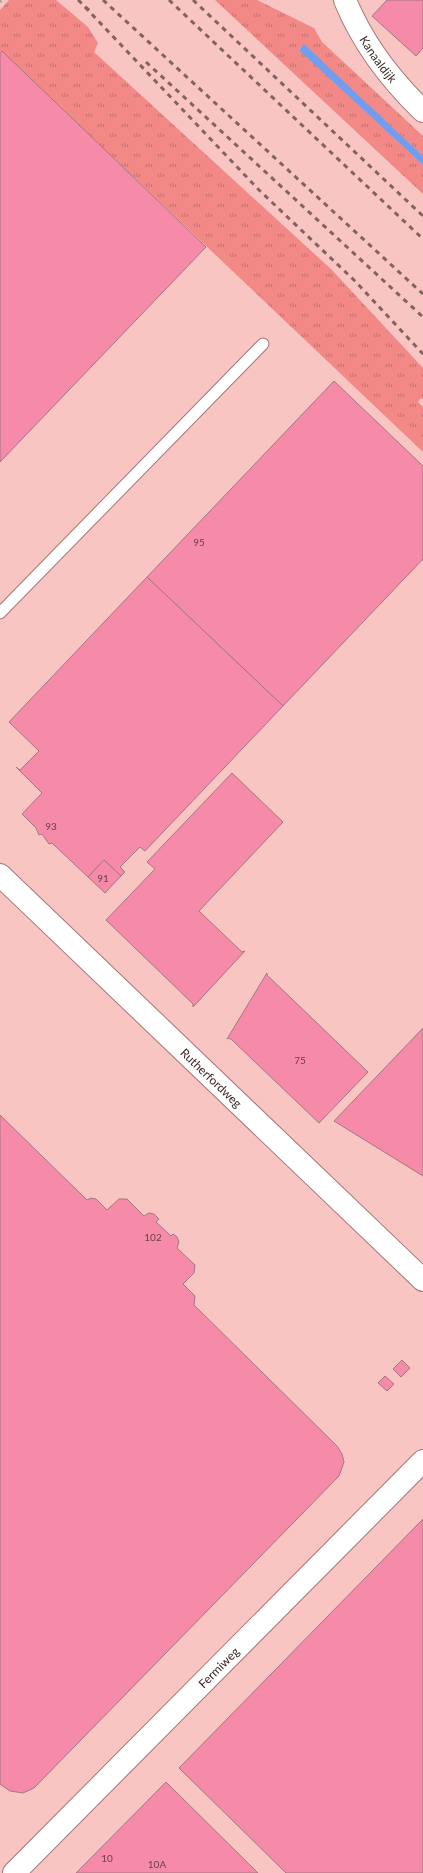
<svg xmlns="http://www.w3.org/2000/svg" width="423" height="1873" viewBox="0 0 423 1873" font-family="Lato,sans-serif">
<defs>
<pattern id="grass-tufts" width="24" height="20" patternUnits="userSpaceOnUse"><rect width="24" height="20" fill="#f28986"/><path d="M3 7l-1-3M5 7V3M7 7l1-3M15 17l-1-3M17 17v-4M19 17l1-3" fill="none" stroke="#c5706d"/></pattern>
</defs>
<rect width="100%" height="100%" fill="#f9c5c2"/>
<g fill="url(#grass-tufts)">
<path d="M9,0H56L88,27L98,43L94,52L332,270L423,368V399L421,398L418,402L423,407V452L2,52L0,53V10Z"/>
<path d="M215,0H257L314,28L322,42L423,136V156L304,45L299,49L423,165V194Z"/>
</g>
<path fill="#719df1" d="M304,44L423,156V165L299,50Z"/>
<g fill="#f58ba9" stroke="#a57783">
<path d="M387,0H423V48L416,56L372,16Z"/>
<path d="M2,51L206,247L0,462V53Z"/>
<path d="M334,381L423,466V559L283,706L147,577Z"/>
<path d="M147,577L283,706L145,851L140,847L120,867L125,872L121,876L104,860L88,877L52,843L49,844L42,834L39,835L36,828L22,814L42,793L16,767L20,770L39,751L9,722Z"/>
<path d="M232,773L283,822L199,911L242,952L245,951L193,1007V1004L106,920L155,869L147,862Z"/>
<path d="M104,860L121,876L105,893L88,877Z"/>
<path d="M267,973V975L368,1072L319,1123L232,1040L229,1038L227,1039Z"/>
<path d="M423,1028V1176L334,1121Z"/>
<path d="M0,1115L87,1200L91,1198L96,1199L107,1210L119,1199H127L144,1216L149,1213L154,1214L159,1219L156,1222L171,1236L173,1234L177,1237L179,1242L177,1248L195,1265L194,1273L183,1284L195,1296L194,1305L337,1446L342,1454L344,1462L339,1476L34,1788L23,1793L10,1791L0,1784Z"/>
<path d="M402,1360L410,1368L401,1377L393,1369Z"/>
<path d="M385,1376L394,1384L387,1391L378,1383Z"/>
<path d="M423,1519V1873H286L179,1768Z"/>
<path d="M166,1782L258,1873H76Z"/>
</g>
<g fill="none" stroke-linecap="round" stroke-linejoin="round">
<defs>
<path id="service" d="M0,613L263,344"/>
<g id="minor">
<path id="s1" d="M345,0C362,42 391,80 423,111"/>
<path id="s2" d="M0,875L423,1280"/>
<path id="s3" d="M14,1873L423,1461"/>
</g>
</defs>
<use href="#service" stroke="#a67774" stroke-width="13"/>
<use href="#minor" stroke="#a67774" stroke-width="24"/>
<path stroke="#bc9390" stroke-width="2.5" stroke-dasharray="2 3" stroke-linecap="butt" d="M0,2L2,0"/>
<use href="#service" stroke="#fff" stroke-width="11"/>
<use href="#minor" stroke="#fff" stroke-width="22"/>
<g stroke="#836361" stroke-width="3" stroke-dasharray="5 5" stroke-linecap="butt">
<path d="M78,0L90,11"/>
<path d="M103,0L423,294"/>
<path d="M169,0L423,239"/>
<path d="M193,0L423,216"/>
<path d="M85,7L259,190L355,281L423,354"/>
<path d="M146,62L423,317"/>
</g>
</g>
<g text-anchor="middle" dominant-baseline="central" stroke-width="3" stroke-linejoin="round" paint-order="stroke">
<g font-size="10" fill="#694046">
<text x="199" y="542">95</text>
<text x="51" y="826">93</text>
<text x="103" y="878">91</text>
<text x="300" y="1060">75</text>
<text x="153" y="1237">102</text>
<text x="107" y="1858">10</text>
<text x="157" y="1864">10A</text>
</g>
<g font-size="12" fill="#3a2725" stroke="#ffd5d2">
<text stroke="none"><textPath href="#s1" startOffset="68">Kanaaldijk</textPath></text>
<text stroke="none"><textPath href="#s2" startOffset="293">Rutherfordweg</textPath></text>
<text stroke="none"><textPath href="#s3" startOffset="290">Fermiweg</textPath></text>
</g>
</g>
</svg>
